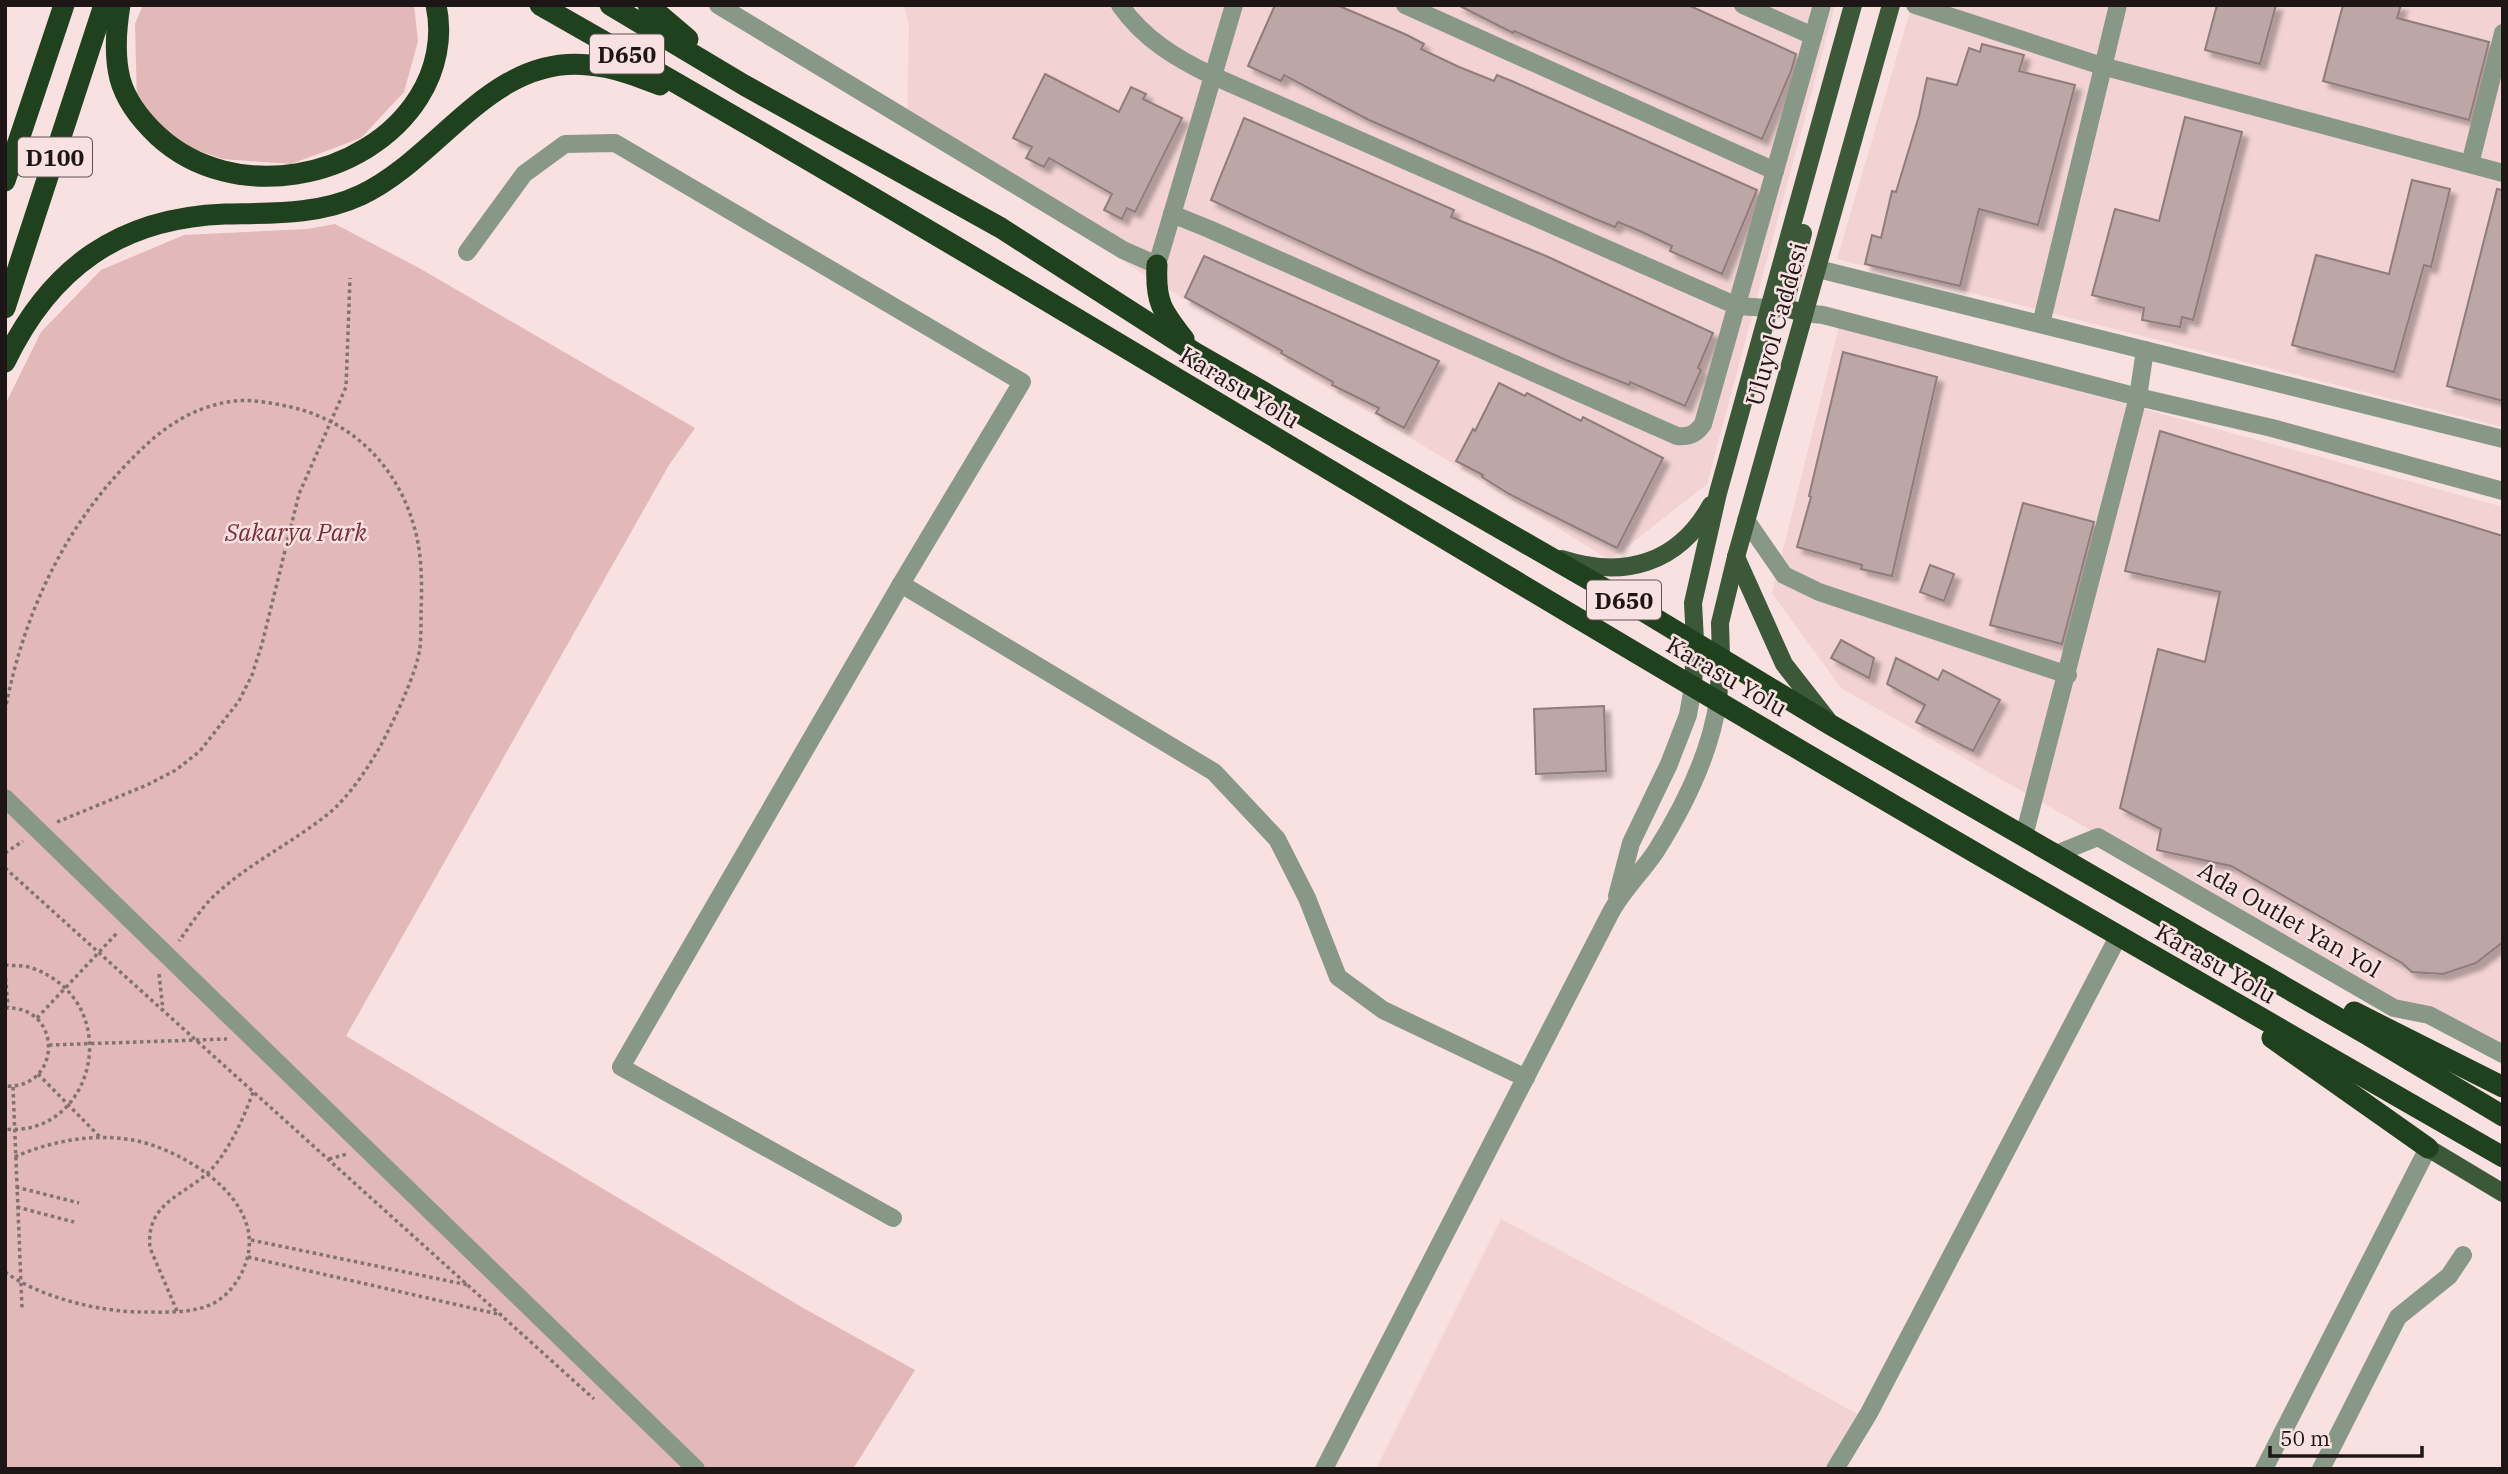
<svg xmlns="http://www.w3.org/2000/svg" width="2508" height="1474" viewBox="0 0 2508 1474" font-family="'IBM Plex Serif',serif">
<defs>
<filter id="shadow"><feDropShadow dx="6" dy="6" stdDeviation="2" flood-color="#0004"/></filter>
</defs>
<rect width="100%" height="100%" fill="#f8e1e0"/>
<g fill="#f2d2d2">
<path d="M904,5H1835L1707,484L1610,560L1153,280L907,124L909,25Z"/>
<path d="M1912,5H2503V427L1837,259Z"/>
<path d="M1839,326L2503,507V1065L1841,688L1772,593Z"/>
<path d="M1501,1219L1666,1307L1857,1414L1824,1469H1376Z"/>
</g>
<g fill="#e2b8b8">
<path d="M143,5H414L418,41L404,92L361,138L291,164L223,159L170,141L137,103L135,24Z"/>
<path d="M335,224L419,268L695,428L669,465L346,1036L805,1309L915,1370L853,1469H5V405L41,332L101,270L184,235L307,229Z"/>
</g>
<g fill="#bca7a6" stroke="#907b7b" stroke-width="2" filter="url(#shadow)">
<path d="M1275,5H1337L1407,35L1424,44L1421,49L1459,67L1494,81L1497,75L1514,82L1757,190L1722,274L1670,251L1672,246L1640,231L1618,222L1615,227L1595,219L1369,120L1284,75L1281,81L1248,66Z"/>
<path d="M1458,5H1688L1796,54L1791,71L1762,139L1530,38L1514,31L1513,33Z"/>
<path d="M2217,5H2276L2260,64L2205,50Z"/>
<path d="M2343,5H2401L2397,18L2489,42L2469,120L2323,81Z"/>
<path d="M1982,44L2024,55L2019,71L2075,85L2038,225L1979,209L1960,286L1865,264L1872,235L1881,238L1892,191L1896,192L1919,116L1927,78L1957,85L1969,48L1980,52Z"/>
<path d="M1045,74L1119,112L1131,87L1146,94L1143,99L1182,118L1135,212L1127,208L1122,219L1104,210L1112,194L1049,158L1044,167L1026,158L1032,147L1013,138Z"/>
<path d="M2185,117L2242,132L2193,320L2182,317L2180,327L2142,320L2144,308L2092,295L2115,209L2159,221Z"/>
<path d="M1244,118L1454,210L1451,217L1546,256L1713,333L1698,368L1701,370L1685,406L1630,382L1629,385L1566,360L1366,272L1211,200Z"/>
<path d="M2412,180L2450,189L2431,267L2424,265L2394,372L2292,345L2316,255L2389,274Z"/>
<path d="M2497,189L2503,190V401L2447,386Z"/>
<path d="M1204,256L1439,361L1404,428L1376,413L1379,408L1332,385L1333,382L1281,353L1282,351L1185,297Z"/>
<path d="M1843,352L1937,377L1892,576L1861,569L1862,565L1797,547L1811,497L1809,496Z"/>
<path d="M1499,383L1525,396L1527,393L1581,421L1583,417L1663,458L1617,548L1509,494L1482,477L1483,475L1456,461L1473,429L1475,431Z"/>
<path d="M2160,431L2503,536V942L2476,963L2443,974L2412,972L2402,963L2231,866L2157,850L2161,829L2120,808L2158,649L2205,662L2220,592L2125,571Z"/>
<path d="M2023,503L2094,522L2062,644L1990,625Z"/>
<path d="M1930,565L1954,574L1944,601L1920,592Z"/>
<path d="M1841,640L1874,658L1869,678L1831,658Z"/>
<path d="M1896,658L1938,680L1943,670L2000,700L1973,751L1916,722L1925,705L1887,684Z"/>
<path d="M1604,706L1606,771L1536,774L1534,709Z"/>
</g>
<g fill="none" stroke-linecap="round" stroke-linejoin="round">
<g stroke="#827373" stroke-width="3.5" stroke-dasharray="3.5 3.5" stroke-linecap="butt">
<path d="M5,711C22,621 59,537 122,469C153,436 182,410 228,402C248,398 272,403 291,407C359,423 405,475 418,543C422,565 422,591 421,613C421,624 421,636 420,648C416,675 394,720 381,745C368,768 349,797 328,814C292,843 248,864 215,895C201,908 190,926 179,941"/>
<path d="M57,822L147,785L176,770L200,751L239,701L252,675L262,644L299,494L346,387L350,278"/>
<path d="M5,853L23,841"/>
<path d="M5,868L594,1399"/>
<path d="M5,965C14,966 24,965 32,968C127,1002 95,1138 5,1129"/>
<path d="M5,971L8,1007"/>
<path d="M159,974L163,1010"/>
<path d="M5,1008C64,1005 62,1090 5,1086"/>
<path d="M37,1018L118,932"/>
<path d="M49,1045L227,1039"/>
<path d="M38,1074L101,1138"/>
<path d="M13,1087L22,1308"/>
<path d="M329,1159L347,1154"/>
<path d="M16,1187L79,1203"/>
<path d="M17,1207L74,1222"/>
<path d="M251,1240L468,1285"/>
<path d="M248,1257L502,1315"/>
<path d="M5,1272C39,1297 100,1312 141,1312C165,1312 193,1314 214,1303C229,1295 241,1278 246,1262C267,1201 185,1150 133,1140C92,1133 52,1141 14,1157"/>
<path d="M177,1311L150,1248C145,1198 192,1195 216,1164C233,1142 244,1117 253,1092"/>
</g>
<g stroke="#889887" stroke-width="18">
<path d="M718,5L1123,250L1157,265L1234,5"/>
<path d="M1120,5C1143,38 1175,58 1211,75L1737,306L1784,309"/>
<path d="M1405,5L1775,171"/>
<path d="M1743,5L1813,36"/>
<path d="M1915,5L2102,66L2503,173"/>
<path d="M2470,164L2503,33"/>
<path d="M1172,214L1209,229L1677,436C1690,437 1696,434 1703,424L1822,5"/>
<path d="M467,252L524,174L565,144L615,143L1022,382L901,584L1214,772L1277,839L1307,898L1338,977L1383,1010L1526,1078"/>
<path d="M1818,269L2503,439"/>
<path d="M1804,313L1823,315L2138,397L2272,428L2503,491"/>
<path d="M2041,324L2118,5"/>
<path d="M1746,520L1784,575L1819,592L2068,675"/>
<path d="M5,798L696,1469"/>
<path d="M2024,836L2138,397L2145,350"/>
<path d="M2056,854L2098,837L2394,1008L2429,1015L2503,1054"/>
<path d="M1617,896L1631,843L1669,764L1688,715L1693,687"/>
<path d="M893,1218L621,1067L901,584"/>
<path d="M1324,1469L1611,912C1623,890 1642,872 1656,851C1685,805 1710,755 1718,701"/>
<path d="M1835,1469L1869,1413L2118,937"/>
<path d="M2264,1469L2428,1148"/>
<path d="M2321,1469L2398,1317L2449,1276L2463,1255"/>
</g>
<g stroke="#3b5839" stroke-width="18">
<path d="M1803,233L1785,304L1789,309L1804,313"/>
<path d="M1736,557L1784,664L1827,719"/>
<path d="M1562,559C1624,579 1678,564 1711,505"/>
<path d="M1693,687L1695,641L1693,603L1718,493L1853,5"/>
<path d="M1718,701L1721,658L1720,623L1736,557L1891,5"/>
<path d="M2428,1148L2503,1193"/>
</g>
<g stroke="#1f411e" stroke-width="21">
<path d="M120,5C116,29 114,55 120,79C126,101 142,121 158,136C233,205 366,181 419,97C436,70 443,37 436,5"/>
<path d="M540,5C928,225 1308,459 1692,686C1960,846 2232,1001 2503,1157"/>
<path d="M610,5L744,85L1001,228L1194,352L1633,605L1831,725L2366,1034L2503,1116"/>
<path d="M648,5L688,39"/>
<path d="M5,181L64,5"/>
<path d="M1157,265C1155,302 1162,311 1184,339"/>
<path d="M5,308L104,5"/>
<path d="M5,362C50,268 119,218 225,214C271,213 319,215 361,195C440,158 491,54 589,65C614,67 637,76 660,85"/>
<path d="M2354,1012L2503,1087"/>
<path d="M2272,1038L2428,1148"/>
</g>
</g>
<g text-anchor="middle" dominant-baseline="central" stroke-width="5" stroke-linejoin="round" paint-order="stroke">
<g fill="#f8e1e0" stroke="#5f5353" stroke-width="2">
<rect x="590" y="34.5" width="74" height="39" rx="5"/>
<rect x="18" y="137.5" width="74" height="39" rx="5"/>
<rect x="1587" y="580.5" width="74" height="39" rx="5"/>
</g>
<g font-size="23" font-weight="bold" fill="#1e1616">
<text x="627" y="54">D650</text>
<text x="55" y="157">D100</text>
<text x="1624" y="600">D650</text>
</g>
<g font-size="24" fill="#1e1616" stroke="#f8e1e0">
<text transform="translate(1776 324) rotate(-74)">Uluyol Caddesi</text>
<text transform="translate(1240 387) rotate(31)">Karasu Yolu</text>
<text transform="translate(1727 676) rotate(30)">Karasu Yolu</text>
<text transform="translate(2290 919) rotate(30)">Ada Outlet Yan Yol</text>
<text transform="translate(2216 963) rotate(30)">Karasu Yolu</text>
</g>
<g font-size="24" font-style="italic" fill="#762e33" stroke="#f8e1e0">
<text x="296" y="532">Sakarya Park</text>
</g>
</g>
<rect width="2508" height="1474" fill="none" stroke="#1e1616" stroke-width="14"/>
<path d="M2270 1446v10h152v-10" fill="none" stroke="#1e1616" stroke-width="3.5"/>
<text x="2280" y="1446" font-size="21" fill="#1e1616" stroke="#f8e1e0" stroke-width="5" paint-order="stroke">50 m</text>
</svg>
